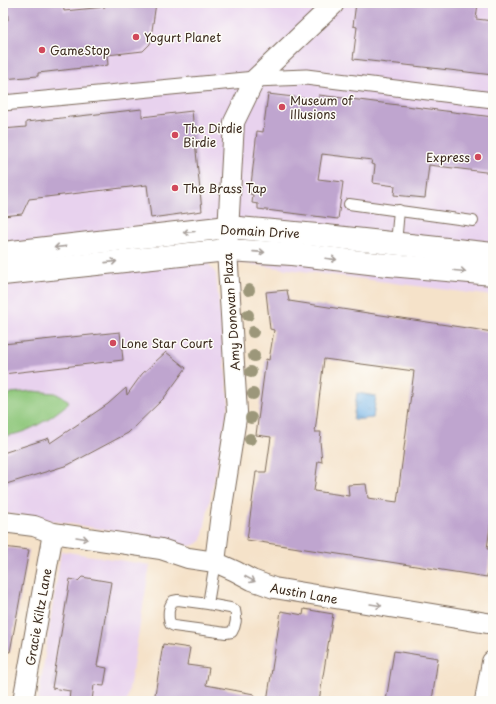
<svg xmlns="http://www.w3.org/2000/svg" width="496" height="704" viewBox="0 0 496 704" font-family="'Playpen Sans',sans-serif">
<defs>
<pattern id="water-ripples" width="26" height="14" patternUnits="userSpaceOnUse"><rect width="26" height="14" fill="#73b2e6"/><path d="M2 4q2-2 4 0t4 0M15 11q2-2 4 0t4 0" fill="none" stroke="#6091ba"/></pattern>
</defs>
<rect width="100%" height="100%" fill="#fdfcf7"/>
<filter id="ink" filterUnits="userSpaceOnUse"><feTurbulence type="fractalNoise" baseFrequency=".025" numOctaves="2"/><feDisplacementMap in="SourceGraphic" scale="8" xChannelSelector="R" yChannelSelector="G"/><feConvolveMatrix kernelMatrix="1 2 1 2 8 2 1 2 1" color-interpolation-filters="sRGB"/></filter>
<filter id="wash" filterUnits="userSpaceOnUse"><feTurbulence type="fractalNoise" baseFrequency=".012" numOctaves="4" result="noise"/><feDisplacementMap in="SourceGraphic" scale="16" xChannelSelector="R" yChannelSelector="G"/><feGaussianBlur stdDeviation="0.9" result="paint"/><feColorMatrix in="noise" values="0 0 0 0 0 0 0 0 0 0 0 0 0 0 0 0 0 1.4 0 .05"/><feComposite in="paint" operator="in"/></filter>
<g filter="url(#wash)">
<rect width="100%" height="100%" fill="#f5e2c9"/>
<g fill="#e8d2ee">
<path d="M3,3H493V296L241,263H208L216,274L229,404L202,540L197,544L189,546H177L157,538L3,513Z"/>
<path d="M61,551L150,565L127,701H38Z"/>
</g>
<path fill="#8fc77b" stroke="#65784c" d="M32,391L55,393L68,400L69,403C49,419 29,434 3,436V400L11,393Z"/>
<path fill="url(#water-ripples)" stroke="#576e82" d="M357,393L376,396L373,418L353,420Z"/>
<g id="blocks">
<g fill="#bfa5cf" fill-rule="evenodd">
<path d="M7,3H63L64,11L105,7L106,3H156L150,44L143,51L107,55L108,65L38,73V76L3,79V21L8,20Z"/>
<path d="M356,3H478L476,19L493,21V75L353,59L357,27L353,26Z"/>
<path d="M268,94L319,100V95L493,117V173L429,165L425,198L394,195L395,186L373,183L375,165L371,164L372,160L322,154L318,179L343,182L338,219L258,209V204L252,203L253,195L250,194L257,131L263,132Z"/>
<path d="M142,109V117L192,111L202,211L151,218L147,185L29,199L22,214L3,216V129L26,127V122Z"/>
<path d="M287,290L289,301L493,332V505L487,549H491L487,577L247,540L256,472H266L271,437L256,435L266,359L269,360L274,330L270,329L266,292ZM324,359L414,371L397,502L368,498L366,484L348,485L349,496L314,491L318,461L322,462L320,441L321,432H315Z"/>
<path d="M120,332L123,360L3,374V344Z"/>
<path d="M166,352L186,368L164,398L128,433L68,465L3,485V453L49,438L50,443L108,404L126,388L127,395L142,374Z"/>
<path d="M3,547L29,550L10,652L3,651Z"/>
<path d="M82,577L111,582L97,666L107,668L104,686L94,685L92,701H69L70,691L52,688L70,579L78,581Z"/>
<path d="M304,609L333,614L319,701H267L281,611L303,615Z"/>
<path d="M163,644L190,648L187,665L209,668L206,685L254,694V701H154Z"/>
<path d="M394,651L438,658L432,701H386Z"/>
</g>
</g>
</g>
<g filter="url(#ink)">
<use href="#blocks" fill-opacity="0" stroke="#7c6a5a" stroke-width="1"/>
<g fill="none" stroke-linecap="round" stroke-linejoin="round">
<defs>
<g id="service">
<path d="M349,204L473,221"/>
<path d="M396,244L399,210"/>
<path d="M208,604L230,608L235,610C237,617 236,626 232,632L226,633L174,626L170,624C168,616 168,607 173,601L178,600L208,604L215,562"/>
</g>
<path id="pedestrian" d="M3,103L255,79L306,77L493,100"/>
<g id="minor">
<path d="M3,522L34,526L53,533L161,549L188,558L215,562L235,571L252,580L274,588L493,624"/>
<path d="M215,562L221,513L237,412L227,250L234,122L255,79L333,5L334,3"/>
<path d="M23,701L53,533"/>
</g>
<g id="tertiary">
<path d="M3,253L228,227L317,235L493,254"/>
<path d="M3,274L227,250L292,254L378,264L493,274"/>
<path d="M486,701L493,662"/>
</g>
</defs>
<use href="#service" stroke="#7c6a5a" stroke-width="12"/>
<use href="#pedestrian" stroke="#7c6a5a" stroke-width="17"/>
<use href="#minor" stroke="#7c6a5a" stroke-width="22"/>
<use href="#tertiary" stroke="#7c6a5a" stroke-width="24"/>
<use href="#service" stroke="#fff" stroke-width="10"/>
<use href="#pedestrian" stroke="#fff" stroke-width="15"/>
<use href="#minor" stroke="#fff" stroke-width="20"/>
<use href="#tertiary" stroke="#fff" stroke-width="22"/>
</g>
<g fill="#9c977a">
<circle cx="249" cy="290" r="6"/>
<circle cx="248" cy="315" r="6"/>
<circle cx="253" cy="332" r="6"/>
<circle cx="254" cy="356" r="6"/>
<circle cx="251" cy="372" r="6"/>
<circle cx="253" cy="394" r="6"/>
<circle cx="251" cy="418" r="6"/>
<circle cx="250" cy="439" r="6"/>
</g>
<defs><path id="oneway-shaft" d="M-6 0H5M1.5-3L5.5 0L1.5 3" fill="none" stroke-width="1.6" stroke-linecap="round" stroke-linejoin="round"/></defs>
<g stroke="#a79f9a">
<use href="#oneway-shaft" transform="translate(189 232) rotate(174)"/>
<use href="#oneway-shaft" transform="translate(60 247) rotate(174)"/>
<use href="#oneway-shaft" transform="translate(259 252) rotate(4)"/>
<use href="#oneway-shaft" transform="translate(331 259) rotate(7)"/>
<use href="#oneway-shaft" transform="translate(111 262) rotate(-6)"/>
<use href="#oneway-shaft" transform="translate(460 271) rotate(5)"/>
<use href="#oneway-shaft" transform="translate(82 538) rotate(9)"/>
<use href="#oneway-shaft" transform="translate(250 579) rotate(28)"/>
<use href="#oneway-shaft" transform="translate(376 605) rotate(9)"/>
</g>
</g>
<g fill="#d1495b" stroke="#fdfcf7" stroke-width="1.5">
<circle cx="136" cy="37" r="4"/>
<circle cx="42" cy="50" r="4"/>
<circle cx="282" cy="107" r="4"/>
<circle cx="175" cy="135" r="4"/>
<circle cx="478" cy="157" r="4"/>
<circle cx="175" cy="188" r="4"/>
<circle cx="113" cy="343" r="4"/>
</g>
<g text-anchor="middle" dominant-baseline="central" stroke-width="3" stroke-linejoin="round" paint-order="stroke">
<g font-size="12" fill="#3b2a1e" stroke="#fdfcf7" text-anchor="start">
<text x="144" y="37">Yogurt Planet</text>
<text x="50" y="50">GameStop</text>
<text x="290" y="100">Museum of<tspan x="290" dy="14">Illusions</tspan></text>
<text x="183" y="128">The Dirdie<tspan x="183" dy="14">Birdie</tspan></text>
<text x="470" y="157" text-anchor="end">Express</text>
<text x="183" y="188">The Brass Tap</text>
<text x="121" y="343">Lone Star Court</text>
</g>
<g font-size="12" fill="#3b2a1e" stroke="#fdfcf7">
<text transform="translate(260 231) rotate(3)">Domain Drive</text>
<text transform="translate(231 312) rotate(-94)">Amy Donovan Plaza</text>
<text transform="translate(304 593) rotate(10)">Austin Lane</text>
<text transform="translate(38 617) rotate(-80)">Gracie Kiltz Lane</text>
</g>
</g>
<rect width="496" height="704" fill="none" stroke="#fdfcf7" stroke-width="16"/>
</svg>
